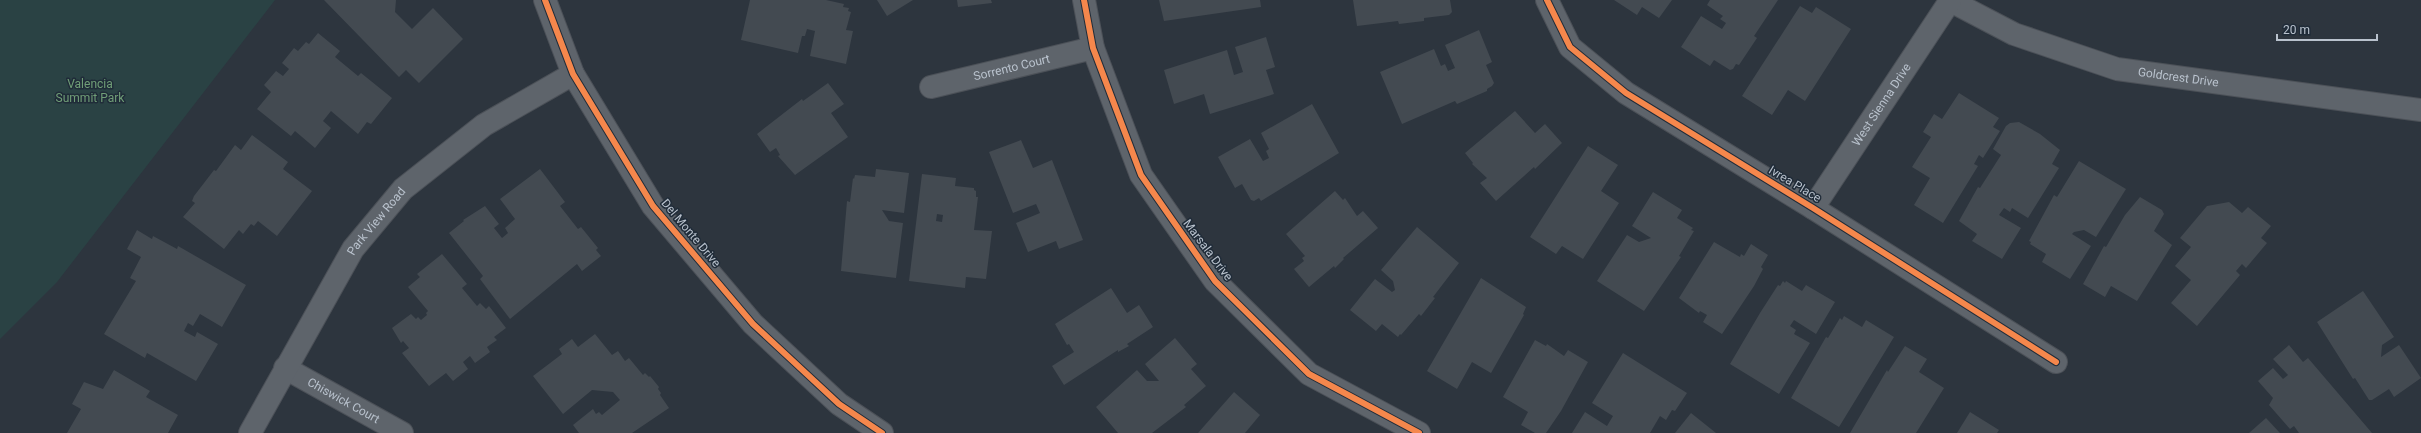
<svg xmlns="http://www.w3.org/2000/svg" width="2421" height="433" viewBox="0 0 2421 433" font-family="Roboto,sans-serif">
<rect width="100%" height="100%" fill="#2d353e"/>
<path fill="#2a4244" d="M0,0H275L57,282L0,339Z"/>
<g fill="#434a51" fill-rule="evenodd">
<path d="M324,0H396L395,12L412,29L433,8L463,39L419,83L406,70L399,77Z"/>
<path d="M750,0H826L844,4L843,7L849,8L848,11L851,12L846,30L853,31L846,64L810,56L815,31L807,29L805,36H802L798,53L741,40Z"/>
<path d="M877,0H913L887,16Z"/>
<path d="M957,0H991L992,3L958,7Z"/>
<path d="M1159,0H1260L1261,7L1164,21Z"/>
<path d="M1353,0H1450L1452,12L1449,15L1424,18V21L1399,24L1398,21L1357,26Z"/>
<path d="M1614,0H1672L1659,18L1642,7L1637,15Z"/>
<path d="M1710,0H1778L1754,36L1757,38L1739,65L1736,64L1733,69L1730,70L1714,60L1710,66L1681,47L1701,16L1722,29L1726,23L1720,19L1723,16L1707,5Z"/>
<path d="M1800,6L1812,13L1816,7L1851,29L1805,101L1788,90L1772,115L1742,96Z"/>
<path d="M1479,30L1492,62L1486,65L1494,83L1492,86L1487,89V91L1457,104L1455,101L1402,124L1380,72L1434,49L1441,66L1445,64L1448,71L1455,68L1445,45Z"/>
<path d="M318,33L340,51L335,57L358,76L361,73L392,98L371,124L367,122L358,134L331,111L323,121L331,128L315,148L295,131L291,136L257,109L271,92L264,85L276,71L283,76L289,69L282,63L294,48L298,51L306,42L309,44Z"/>
<path d="M1266,37L1275,67L1266,70L1274,94L1210,114L1204,94L1174,104L1164,70L1227,50L1234,75L1243,72L1235,47Z"/>
<path d="M828,83L844,104L831,113L848,137L795,175L778,156L780,155L776,148L770,152L757,134L802,99L803,101Z"/>
<path d="M1959,93L1999,118L1993,127L2000,131L1983,158L1979,155L1974,164L1978,166L1943,223L1914,205L1930,178L1912,167L1931,137L1923,132L1934,114L1942,119Z"/>
<path d="M1312,104L1339,153L1261,201L1259,198L1254,201L1251,200L1242,184L1235,188L1218,157L1250,139L1263,161L1269,158L1266,151L1269,149L1261,133Z"/>
<path d="M1515,111L1535,133L1545,124L1562,143L1535,169L1534,167L1496,201L1480,183L1487,178L1472,164L1473,163L1465,153Z"/>
<path d="M2019,122L2040,134L2060,150L2052,164L2059,168L2028,218L2012,208L2010,212L2004,208L1999,215L2021,228L2002,259L1972,241L1977,234L1959,221L1978,187L1980,188L2001,155L1993,149L2006,126L2010,123Z"/>
<path d="M252,135L288,162L283,169L312,191L277,236L258,221L254,226L251,224L243,234L239,230L224,249L183,217L195,203L192,201L194,196L214,170L216,171L235,145L241,150Z"/>
<path d="M1021,140L1033,168L1052,160L1083,240L1059,249L1056,241L1028,252L1016,223L1040,213L1036,204L1013,213L989,152Z"/>
<path d="M1588,146L1618,165L1601,191L1619,203L1583,259L1562,246L1556,254L1530,237Z"/>
<path d="M2079,161L2126,189L2096,237L2084,230L2074,232L2072,234L2091,246L2070,279L2042,262L2046,254L2030,244L2031,242L2029,241L2054,195L2057,197Z"/>
<path d="M540,169L565,202L560,206L578,229L581,227L598,248L596,250L601,256L582,271L577,264L510,319L480,279L483,276L449,233L464,221L463,220L485,206L499,224L494,228L502,238L508,233L505,228L515,219L500,199Z"/>
<path d="M876,169L909,173L904,213L882,210L889,221L903,223L896,278L841,271L847,201L850,202L853,178L854,179L855,175L875,177Z"/>
<path d="M922,174L956,178L955,186L974,188V190L976,191V197H978L974,230L992,231L986,279L966,277L965,288L909,281ZM937,214L943,215L942,222L936,221Z"/>
<path d="M1335,191L1343,200L1345,198L1357,216L1363,211L1378,228L1343,258L1344,259L1335,268L1334,266L1309,287L1294,269L1304,261L1302,258L1305,256L1286,234Z"/>
<path d="M1653,192L1682,210L1677,218L1693,228L1691,230L1694,231L1679,256L1681,257L1644,311L1597,281L1627,235L1639,242L1651,238L1632,226Z"/>
<path d="M2140,197L2162,210L2164,214L2154,231L2172,245L2137,301L2111,286L2105,297L2083,284L2104,246L2106,247L2125,215Z"/>
<path d="M2229,202L2242,213L2248,207L2271,226L2261,238L2267,243L2246,268L2242,264L2236,271L2240,275L2197,326L2171,303L2191,280L2175,266L2191,247L2180,238L2207,206Z"/>
<path d="M1417,227L1459,263L1433,297L1435,298L1421,316L1419,314L1401,335L1400,334L1398,337L1382,324L1376,331L1350,310L1375,279L1392,292L1395,290L1393,281L1381,270Z"/>
<path d="M137,230L152,239L153,236L177,249L178,246L246,285L222,327L200,314L193,326L188,323L184,331L195,337L197,332L218,344L196,381L147,353L145,358L104,334L136,281L130,278L141,257L127,249Z"/>
<path d="M1714,242L1740,257L1741,254L1744,256L1751,244L1768,255L1761,267L1763,269L1754,286L1722,334L1703,322L1707,315L1700,311L1699,313L1679,298Z"/>
<path d="M442,254L467,284L462,288L477,306L480,303L486,309L489,306L506,328L494,337L497,340L487,347L490,352L475,363L470,356L463,362L468,369L453,381L446,373L429,386L402,353L409,348L403,341L401,343L392,328L411,314L416,319L418,317L421,320L427,315L426,313L428,311L408,287L420,277L417,274Z"/>
<path d="M1481,278L1526,307L1523,314L1524,315L1491,373L1472,362L1457,389L1427,371Z"/>
<path d="M1783,281L1785,283L1786,281L1802,291L1806,285L1835,302L1816,334L1794,320L1790,326L1796,330L1794,334L1810,343L1779,394L1730,364L1760,313L1778,285L1780,286Z"/>
<path d="M1111,288L1127,313L1139,305L1153,327L1127,344L1129,346L1118,352V350L1064,385L1052,366L1074,352L1069,344L1067,345L1055,324Z"/>
<path d="M2363,291L2394,337L2382,345L2381,357L2399,345L2421,378L2394,397L2389,389L2372,400H2369L2355,378L2353,379L2317,322Z"/>
<path d="M1844,316L1862,327L1866,320L1894,337L1839,427L1791,398L1826,337L1828,338L1840,318L1842,320Z"/>
<path d="M595,334L612,355L618,351L625,361L629,358L643,375L645,373L649,377L650,376L659,387L658,389L661,393L660,395L669,408L632,433H579L573,425L593,409L596,414L599,412L602,415L620,400L613,392L592,390L563,414L533,376L562,354L559,349L572,339L578,347Z"/>
<path d="M1175,338L1197,364L1191,369L1206,386L1184,405L1186,407L1152,433H1118L1096,407L1137,370L1147,381H1159L1145,364Z"/>
<path d="M1535,340L1546,346L1547,344L1564,356L1568,350L1588,362L1561,411L1546,433H1535L1521,425L1528,412L1503,397Z"/>
<path d="M2289,345L2303,362L2308,358L2372,433H2299L2294,426L2290,429L2269,405L2273,398L2258,381L2273,368L2283,379L2288,375L2273,359Z"/>
<path d="M1905,346L1927,359L1919,372L1944,388L1916,433H1850L1887,370L1888,372Z"/>
<path d="M1623,353L1687,393L1675,411L1672,410L1666,420L1660,416L1650,433H1572L1585,412L1607,426L1613,416L1592,403Z"/>
<path d="M114,370L150,391L146,397L178,415L168,433H67L81,409L72,404L84,382L103,389Z"/>
<path d="M1234,392L1260,415L1245,433H1198Z"/>
<path d="M1970,412L1999,430L1997,433H1957Z"/>
<path d="M1691,413L1716,433H1675Z"/>
<path d="M2266,418L2280,433H2249Z"/>
</g>
<g fill="none" stroke-linecap="round" stroke-linejoin="round">
<defs>
<g id="street">
<path d="M545,0L573,74L653,206L753,324L839,404L882,433"/>
<path d="M1084,0L1093,48L1141,175L1215,281L1309,374L1419,433"/>
<path d="M1547,0L1570,47L1626,93L1813,208L2056,362"/>
<path id="s1" d="M1949,0L2014,34L2117,69L2421,110"/>
<path id="s2" d="M931,87L1093,48"/>
<path id="s3" d="M1813,208L1950,1"/>
<path id="s4" d="M285,368L402,433"/>
<path id="s5" d="M250,433L353,249L403,189L484,125L573,74"/>
</g>
</defs>
<use href="#street" stroke="#4c5158" stroke-width="24"/>
<use href="#street" stroke="#5e646b" stroke-width="22"/>
<defs>
<g id="cycleway">
<path d="M545,0L573,74L653,206L753,324L839,404L882,433"/>
<path d="M1084,0L1093,48L1141,175L1215,281L1309,374L1419,433"/>
<path d="M1547,0L1570,47L1626,93L1813,208L2056,362"/>
</g>
</defs>
<use href="#cycleway" stroke="#202c39" stroke-width="8"/>
<use href="#cycleway" stroke="#f5874c" stroke-width="6"/>
</g>
<g text-anchor="middle" dominant-baseline="central" stroke-width="3" stroke-linejoin="round" paint-order="stroke">
<g font-size="12" fill="#b9c2cd" stroke="#202c39">
<text stroke="none"><textPath href="#s2" startOffset="83">Sorrento Court</textPath></text>
<text stroke="none"><textPath href="#s1" startOffset="244">Goldcrest Drive</textPath></text>
<text stroke="none"><textPath href="#s3" startOffset="124">West Sienna Drive</textPath></text>
<text transform="translate(1795 184) rotate(31)">Ivrea Place</text>
<text stroke="none"><textPath href="#s5" startOffset="247">Park View Road</textPath></text>
<text transform="translate(691 233) rotate(50)">Del Monte Drive</text>
<text transform="translate(1208 250) rotate(53)">Marsala Drive</text>
<text stroke="none"><textPath href="#s4" startOffset="67">Chiswick Court</textPath></text>
</g>
<g font-size="12" fill="#709e77" stroke="#202c39">
<text x="90" y="84">Valencia<tspan x="90" dy="14">Summit Park</tspan></text>
</g>
</g>
<path d="M2277 34v6h100v-6" fill="none" stroke="#b9c2cd" stroke-width="2"/>
<text x="2283" y="34" font-size="12" fill="#b9c2cd" stroke="#202c39" stroke-width="3" paint-order="stroke">20 m</text>
</svg>
